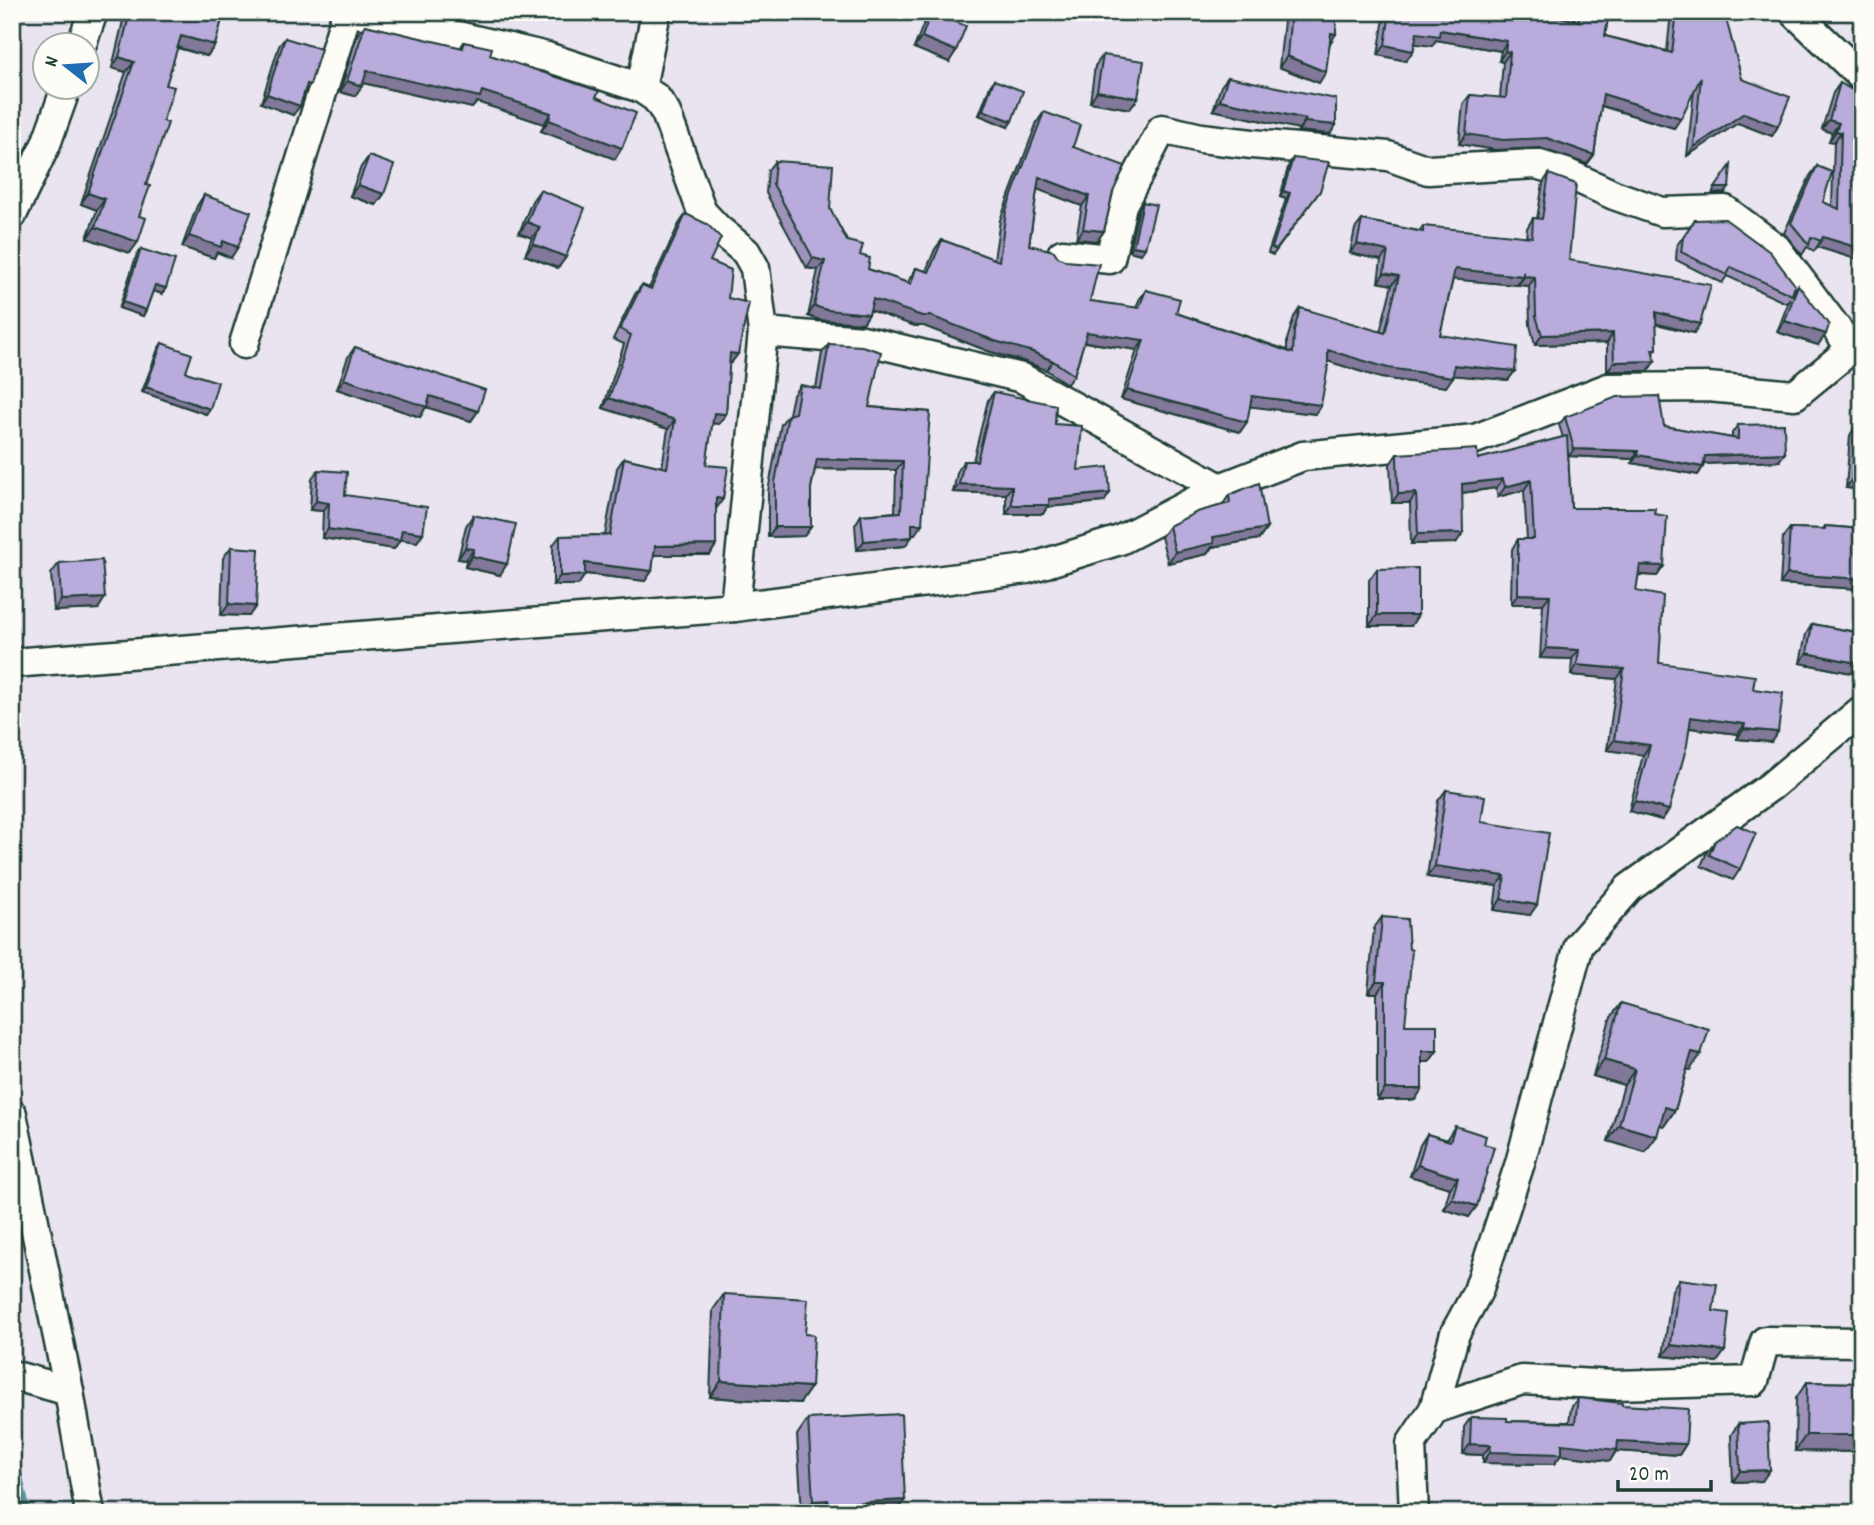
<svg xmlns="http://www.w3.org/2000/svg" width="1874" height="1525" viewBox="0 0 1874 1525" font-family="Dekko,sans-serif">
<rect width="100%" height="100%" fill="#e9e4ef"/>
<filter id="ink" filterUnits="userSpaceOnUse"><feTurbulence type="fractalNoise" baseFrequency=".0143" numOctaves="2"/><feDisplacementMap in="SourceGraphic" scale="14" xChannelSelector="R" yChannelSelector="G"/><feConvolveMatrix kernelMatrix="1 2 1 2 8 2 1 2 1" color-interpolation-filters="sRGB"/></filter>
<g filter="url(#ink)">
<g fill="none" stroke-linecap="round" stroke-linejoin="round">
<path stroke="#59919b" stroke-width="10" d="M12,1449L26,1513"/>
<defs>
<g id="minor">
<path d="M355,12L547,57L641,88L656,98L666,113L702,212L718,229L746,252L755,268L763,332L735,607"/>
<path d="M1794,12L1862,77"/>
<path d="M81,46L93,12"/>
<path d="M641,88L656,12"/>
<path d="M12,215L46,144L66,88"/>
<path d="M1062,254L1110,259L1122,205L1162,129L1201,138L1252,144L1388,156L1428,170L1536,164L1566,173L1614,195L1662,212L1725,210L1776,248L1852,349"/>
<path d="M763,332L863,340L1022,378L1220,488"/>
<path d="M244,344L347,12"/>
<path d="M12,663L735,607L1027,569L1120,540L1220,488L1303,456L1475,439L1608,388L1708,387L1795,395L1862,340"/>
<path d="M12,1114L69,1391L90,1513"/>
<path d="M12,1375L69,1391"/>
<path d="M1434,1409L1522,1380L1614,1385L1754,1381L1765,1341L1862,1342"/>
<path d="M1414,1513L1411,1444L1434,1409L1455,1333L1478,1291L1520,1163L1579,945L1629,888L1771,786L1862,710"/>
</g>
</defs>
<use href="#minor" stroke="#1f3d34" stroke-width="33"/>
<use href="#minor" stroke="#fdfcf7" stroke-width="28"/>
</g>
<g fill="#9f93bc" stroke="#1f3d34" stroke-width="2">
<path d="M125,12H224L215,45L207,56L177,48L166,85L163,121L146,185L130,253L87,238L97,210L81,204L126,72L112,68Z"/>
<path d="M931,12L949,62L914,48L924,23Z"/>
<path d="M1285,12H1336L1330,43L1319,83L1279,67Z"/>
<path d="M1385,12H1535L1574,20L1575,12H1609L1605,36L1667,51L1671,12H1721L1742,79L1778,126L1772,136L1738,123L1687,156L1694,91L1674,128L1601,106L1594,155L1587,164L1540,148L1496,150L1459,144L1463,104L1470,95L1500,98L1503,62L1499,61L1501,51L1436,40L1432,46L1415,43L1413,51L1406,61L1378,55Z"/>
<path d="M1858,12H1862V48L1855,47L1857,28L1853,27Z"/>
<path d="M365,25L460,48L464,42L490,55L596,97L615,159L541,131L544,124L477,102L472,108L363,83L355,96L340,92L357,35Z"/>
<path d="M285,38L310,85L304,94L293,115L261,103L279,46Z"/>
<path d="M1103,55L1138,98L1130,109L1090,102L1095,66Z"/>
<path d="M1228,77L1336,125L1330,134L1298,131L1299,129L1213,110L1221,86Z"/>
<path d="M994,80L1008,127L979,115L990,86Z"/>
<path d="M1840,83L1860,95L1862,91V261L1817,247L1814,251L1807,247L1802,255L1784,233L1810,176L1817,166L1823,202L1832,206L1834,142L1829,141L1832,133L1822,129L1833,93Z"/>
<path d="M1044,112L1113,192L1104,231L1097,241L1076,239L1082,206L1037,189L1029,245L1090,301L1136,308L1139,300L1146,290L1176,313L1287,350V340L1294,317L1300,308L1380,332L1392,285L1378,282L1381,260L1350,253L1355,229L1362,220L1419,231L1423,226L1526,237L1527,228L1533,218L1537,219L1543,183L1549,174L1569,260L1694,333L1656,324L1657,349L1653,354L1648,371H1607V343L1535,345L1530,325L1529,286L1518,285V284L1516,285L1453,279L1440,335L1515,371L1508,380L1453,375L1446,387L1381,378L1328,361L1315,414L1250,406L1240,432L1121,399L1137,350L1084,342L1074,375L1067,384L1046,370L1026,362L988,351L924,326H915L870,310L869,314L863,323L820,320L808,316L818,270L807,268L766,193L768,170L775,161L830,209L847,241L860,255L868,269L908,283L910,278L916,268L926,271L935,249L942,240L994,259L1000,220L1037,122Z"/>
<path d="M369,156L384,194L376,205L350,196L361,167Z"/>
<path d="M1293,158L1320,191L1273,255L1268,253L1286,199L1280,197L1289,164Z"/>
<path d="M540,190L566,257L558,268L525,255L532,238L519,233L532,201Z"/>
<path d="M204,195L231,258L217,252L214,258L182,247L197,206Z"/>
<path d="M1143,202L1141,254L1129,251L1139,208Z"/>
<path d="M686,214L728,298L738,354L731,363H729L726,414L719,424L712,423L706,465L716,509V545L710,555H654L652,571L645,581L585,574L578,585H553V545L560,536L605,535L617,468L624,458L662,467L668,429L603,408L624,344L613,339L635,294L642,285L649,288L679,224Z"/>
<path d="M1695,220L1793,293L1798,285L1818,345L1777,332L1790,298L1786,303L1727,276L1722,283L1676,260L1677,245Z"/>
<path d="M141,249L162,294L153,291L146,310L143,316L119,308L137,254Z"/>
<path d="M162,343L186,372L210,409L206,414L142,392L158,349Z"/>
<path d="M829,344L869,407L930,412L915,534H912L905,546L857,550L855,525L861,515L895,512L896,470L815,469L811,488V527L804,536L768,537V491L781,424L788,415L789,414L793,395L800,385L816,388L822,353Z"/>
<path d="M355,347L478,411L471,421L426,407L420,417L337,389L348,357Z"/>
<path d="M994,392L1055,424L1078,470L1104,502L1047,507L1043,514H1006V494L953,492L958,469L964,461H973L988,400Z"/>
<path d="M1565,417L1664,426L1732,438V433L1738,425L1779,461L1704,464L1703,467L1698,475L1632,463L1633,459L1569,456L1568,453L1571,508L1654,514L1664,566L1657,576L1638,575L1636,591L1659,663L1753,689L1771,742L1737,739L1738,734L1689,728L1662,820L1629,811L1643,755L1607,750L1617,679L1571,675L1572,659L1540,658L1543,604H1511L1512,549L1518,539H1527L1524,490L1498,497L1496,488L1462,493L1456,543L1411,544L1410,503H1392L1390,464L1397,454L1478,459L1563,437L1559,425Z"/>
<path d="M1857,425H1862V490L1846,488L1850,435Z"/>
<path d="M318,470L345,495L423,533L417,542L400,539L394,549L322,538L323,511L310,510L312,478Z"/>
<path d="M1229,495L1267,528L1259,539L1212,547L1207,554L1168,563L1161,537L1169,526L1222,506Z"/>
<path d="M473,515L500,575L465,567L466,560L458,559L466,526Z"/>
<path d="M1825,526L1862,529V675L1800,663L1806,634L1812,624L1855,632L1859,589L1780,584L1783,537L1790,528L1823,529Z"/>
<path d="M231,547L249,616L221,615L223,558Z"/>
<path d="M59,563L98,609L54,611L51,574Z"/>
<path d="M1377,569L1411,626H1369V580Z"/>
<path d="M1446,790L1481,822L1530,915L1494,910L1497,886L1427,877L1438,801Z"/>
<path d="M1715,841L1740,869L1733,880L1701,866L1707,852Z"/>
<path d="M1382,917L1405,1025L1437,1051L1429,1062H1422L1415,1100H1377V993H1368L1374,928Z"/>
<path d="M1621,1003L1690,1070L1687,1069L1675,1110L1664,1126L1660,1124L1645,1152L1608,1141L1624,1085L1593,1076L1610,1019Z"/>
<path d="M1455,1126L1484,1144L1469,1217L1444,1209L1450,1188L1410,1176L1420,1145L1427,1134L1446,1140Z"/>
<path d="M1679,1279L1713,1311L1717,1362L1663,1356L1672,1290Z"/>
<path d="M724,1294L805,1334L811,1387L800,1403L710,1397L713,1310Z"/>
<path d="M1807,1382L1862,1383V1452L1795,1451L1796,1398Z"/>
<path d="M1578,1398L1622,1405L1686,1444L1679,1455L1616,1451L1610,1461L1561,1455L1554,1464L1483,1463V1455L1463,1454L1464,1427L1471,1417L1507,1421L1569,1422L1571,1408Z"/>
<path d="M808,1419L905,1500L896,1513H802L797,1435Z"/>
<path d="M1738,1424L1762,1481L1733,1482L1731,1435Z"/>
</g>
<g fill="#827899" stroke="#1f3d34" stroke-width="2">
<path d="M1860,18H1862V21L1857,28L1853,27Z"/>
<path d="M1440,30L1507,41L1501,51L1436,40L1432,46L1410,43L1417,33Z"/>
<path d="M1331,33L1336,34L1329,45Z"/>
<path d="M181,36L215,45L207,56L173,46Z"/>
<path d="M922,37L956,51L949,62L914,48Z"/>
<path d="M1862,38V48L1855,47Z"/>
<path d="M1385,45L1413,51L1406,61L1378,55Z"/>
<path d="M1505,51L1510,52L1503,62L1499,61Z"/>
<path d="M1287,56L1326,72L1319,83L1279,67Z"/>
<path d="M119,57L134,62L126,72L112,68Z"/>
<path d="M367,71L482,91L551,113L544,124L477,102L472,108L359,82Z"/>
<path d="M347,81L362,86L355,96L340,92Z"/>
<path d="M1097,91L1138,98L1130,109L1090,102Z"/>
<path d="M267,94L300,106L293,115L261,103Z"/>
<path d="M1603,94L1681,118L1674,128L1596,104Z"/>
<path d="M1220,100L1306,119L1299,129L1213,110Z"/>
<path d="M983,110L1012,121L1008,127L979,115Z"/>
<path d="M1744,113L1778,126L1772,136L1738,123L1687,156L1694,147Z"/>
<path d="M549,120L622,148L615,159L541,131Z"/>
<path d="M1829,120L1839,123L1832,133L1822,129Z"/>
<path d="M1305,122L1336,125L1330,134L1298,131Z"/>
<path d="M1836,131L1841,132L1834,142L1829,141Z"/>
<path d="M1466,134L1547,138L1594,155L1587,164L1540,148L1496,150L1459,144Z"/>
<path d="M1039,177L1089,196L1082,206L1032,187Z"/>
<path d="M358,185L384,194L376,205L350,196Z"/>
<path d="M1715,188H1729L1725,193L1712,194Z"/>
<path d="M1283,191L1290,193L1286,199L1280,197Z"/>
<path d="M88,193L105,199L97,210L81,204Z"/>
<path d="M527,222L540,227L532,238L519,233Z"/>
<path d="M95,227L138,242L130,253L87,238Z"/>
<path d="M1083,229L1104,231L1097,241L1076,239Z"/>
<path d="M189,236L223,241L238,247L231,258L217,252L214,258L182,247Z"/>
<path d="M1823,237L1862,249V261L1817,247Z"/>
<path d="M533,244L566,257L558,268L525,255Z"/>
<path d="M1357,244L1388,251L1381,260L1350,253Z"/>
<path d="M1133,246L1145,248L1141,254L1129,251Z"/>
<path d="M813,258L825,261L818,270L807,268Z"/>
<path d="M1455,269L1523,276L1516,285L1448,279Z"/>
<path d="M1384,273L1399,276L1392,285L1378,282Z"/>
<path d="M1525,276L1535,277L1529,286L1518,285Z"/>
<path d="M155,285L166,288L162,294L151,290Z"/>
<path d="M873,299L931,316L1033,352L1053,361L1046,370L1026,362L988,351L924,326H915L866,309Z"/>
<path d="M123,302L146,310L143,316L119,308Z"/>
<path d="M814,306L869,314L863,323L820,320L808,316Z"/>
<path d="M1656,312L1700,324L1694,333L1650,322Z"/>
<path d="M1785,321L1826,334L1818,345L1777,332Z"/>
<path d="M1087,332L1144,340L1137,350L1080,341Z"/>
<path d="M1613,333L1607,343L1535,345L1542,335Z"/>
<path d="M1328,350L1453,377L1446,387L1381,378L1321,359Z"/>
<path d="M730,353L738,354L731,363L723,362Z"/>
<path d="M1655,361L1648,371H1607L1614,362Z"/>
<path d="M1454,365L1515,371L1508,380L1448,375Z"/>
<path d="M344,379L430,396L478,411L471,421L426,407L420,417L337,389Z"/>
<path d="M146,387L210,409L206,414L142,392Z"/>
<path d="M1127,390L1247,422L1240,432L1121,399Z"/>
<path d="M1252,396L1321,405L1315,414L1245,406Z"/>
<path d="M609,398L675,420L668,429L603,408Z"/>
<path d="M714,413L726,414L719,424L707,423Z"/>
<path d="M1574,449L1638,451L1633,459L1569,456Z"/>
<path d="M1785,453L1779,461L1700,464L1705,456Z"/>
<path d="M1638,455L1703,467L1698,475L1632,463Z"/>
<path d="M817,459L903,461L896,470L811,469Z"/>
<path d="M1503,479L1496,488L1455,494L1462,484Z"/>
<path d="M1852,479H1862V490L1846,488Z"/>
<path d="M1531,480L1524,490L1498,497L1505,487Z"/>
<path d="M959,484L1012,486L1006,494L953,492Z"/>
<path d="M1110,493L1104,502L1047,507L1043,514H1006L1012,505L1049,499Z"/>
<path d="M1416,493L1410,503H1392L1398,494Z"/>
<path d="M716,498L723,499L716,509Z"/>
<path d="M316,501L329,503L323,511L310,510Z"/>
<path d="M912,524H922L915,534L905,533Z"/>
<path d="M775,527H811L804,536L768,537Z"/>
<path d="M1267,528L1259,539L1212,547L1207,554L1168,563L1175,552L1213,537Z"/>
<path d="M328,529L400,540L394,549L322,538Z"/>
<path d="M402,530L423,533L417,542L396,539Z"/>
<path d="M1463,533L1456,543L1411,544L1418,534Z"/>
<path d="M912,537L905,546L857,550L864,541Z"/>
<path d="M716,545L710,555H648L655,546Z"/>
<path d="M465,548L474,549L466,560L458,559Z"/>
<path d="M472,556L507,564L500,575L465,567Z"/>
<path d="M585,563L652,571L645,581L578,573Z"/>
<path d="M1640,565L1664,566L1657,576L1633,574Z"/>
<path d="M1787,574L1862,579V585L1859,589L1780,584Z"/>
<path d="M585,575L578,585H553L560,576Z"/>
<path d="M1518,594L1550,595L1543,604H1511Z"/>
<path d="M105,598L98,609L54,611L61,600Z"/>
<path d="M229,604L256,606L249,616L221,615Z"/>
<path d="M1377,615H1418L1411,626H1369Z"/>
<path d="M1546,648L1579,650L1572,659L1540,658Z"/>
<path d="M1807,653L1862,664V675L1800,663Z"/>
<path d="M1577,665L1624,669L1617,679L1571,675Z"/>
<path d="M1691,717L1745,724L1738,734L1684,727Z"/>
<path d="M1744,729L1778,732L1771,742L1737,739Z"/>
<path d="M1614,740L1650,745L1643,755L1607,750Z"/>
<path d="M1635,801L1669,810L1662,820L1629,811Z"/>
<path d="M1435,866L1505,876L1497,886L1427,877Z"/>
<path d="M1501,899L1537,905L1530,915L1494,910Z"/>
<path d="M1376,982H1385L1377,993H1368Z"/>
<path d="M1422,1051H1437L1429,1062H1414Z"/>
<path d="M1692,1052L1701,1054L1690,1070L1681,1068Z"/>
<path d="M1604,1060L1635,1069L1624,1085L1593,1076Z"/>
<path d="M1385,1089H1422L1415,1100H1377Z"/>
<path d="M1665,1107L1675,1110L1664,1126L1654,1123Z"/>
<path d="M1619,1125L1657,1136L1645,1152L1608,1141Z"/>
<path d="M1418,1165L1458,1178L1450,1188L1410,1176Z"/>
<path d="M1452,1199L1477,1206L1469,1217L1444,1209Z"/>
<path d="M1671,1345L1725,1351L1717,1362L1663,1356Z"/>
<path d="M721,1381L811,1387L800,1403L710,1397Z"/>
<path d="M1806,1435H1862V1452L1795,1451Z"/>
<path d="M1618,1441L1686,1444L1679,1455L1616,1451L1610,1461L1561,1455L1554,1464L1483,1463L1490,1452L1562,1444Z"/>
<path d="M1470,1444L1491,1445L1483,1455L1463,1454Z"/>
<path d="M1770,1470L1762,1481L1733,1482L1740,1471Z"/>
<path d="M828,1500L819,1513H805L813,1501Z"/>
<path d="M905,1500L896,1513H822L829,1504Z"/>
</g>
<g fill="#b9abdb" stroke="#1f3d34" stroke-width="2">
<path d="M130,12H224L215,45L181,36L166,85L174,87L163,121L168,123L146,185L150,186L139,216L146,218L138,242L95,227L105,199L88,193L134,62L119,57Z"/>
<path d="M931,12L966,26L956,51L922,37Z"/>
<path d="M1291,12H1336V34L1331,33L1326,72L1287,56Z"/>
<path d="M1390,12H1535L1579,21L1580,12H1609L1605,36L1672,53L1677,12H1721L1725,15L1742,79L1790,97L1778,126L1744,113L1694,147L1701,77L1681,118L1603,94L1594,155L1547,138L1503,140L1466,134L1470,95L1506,98L1510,52L1505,51L1507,41L1440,30L1439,36L1417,33L1413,51L1385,45Z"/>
<path d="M365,25L463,48L464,42L492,48L490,55L599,91L596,97L636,113L622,148L549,120L551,113L482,91L480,97L367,71L362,86L347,81Z"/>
<path d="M285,38L321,49L310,85L307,84L300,106L267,94Z"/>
<path d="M1103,55L1144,61L1138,98L1097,91Z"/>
<path d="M1228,77L1336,99V125L1305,122L1306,119L1220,100Z"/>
<path d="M994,80L1023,91L1012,121L983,110Z"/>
<path d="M1840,83L1862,96V249L1823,237L1821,241L1811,237L1809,245L1791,223L1817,166L1832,172L1823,202L1839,209L1841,132L1836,131L1839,123L1829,120Z"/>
<path d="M1044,112L1080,125L1073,147L1125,166L1113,192L1104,231L1083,229L1089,196L1039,177L1029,245L1054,251L1058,257L1066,261L1099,264L1090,301L1139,308L1146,290L1180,299L1176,313L1293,353L1294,331L1300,308L1385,333L1399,276L1384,273L1388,251L1357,244L1362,220L1423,232V226L1532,237L1533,218L1542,219L1549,174L1576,184L1569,260L1711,285L1700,324L1656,312L1657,349H1652L1655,361L1614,362L1613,333L1542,335L1536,316L1535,277L1525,276L1523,272V276L1455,269L1440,335L1517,347L1515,371L1454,365L1453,377L1388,368L1328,350V367L1321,405L1252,396L1247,422L1127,390L1144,340L1087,332L1074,375L1053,361L1033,352L995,341L931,316H922L873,299L869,314L827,310L814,306L825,261L813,258L773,184L775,161L833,165L830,209L847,241L863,245L860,255L870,258L868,269L911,284L916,268L929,272L942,240L999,261L1006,211Z"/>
<path d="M369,156L394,165L384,194L358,185Z"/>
<path d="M1293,158L1329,162L1320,191L1276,250L1272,248L1290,193L1283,191Z"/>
<path d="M1731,165L1729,188H1715Z"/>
<path d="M540,190L585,208L566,257L533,244L540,227L527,222Z"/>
<path d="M204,195L251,212L238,247L223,241L221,247L189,236Z"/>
<path d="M1143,202L1156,205L1145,248L1133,246Z"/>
<path d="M686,214L707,224L721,238L710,261L731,270L728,298L749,303L738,354L730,353L726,414L714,413L706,465L728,467L723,499L716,498V545L655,546L652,571L585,563V575L560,576V536L610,535L624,458L667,468L675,420L609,398L631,335L620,329L642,285L651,289Z"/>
<path d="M1725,219L1770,252L1795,285L1792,295L1731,267L1727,275L1681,252L1683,237L1695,220Z"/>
<path d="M141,249L175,260L166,288L155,285L146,310L123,302Z"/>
<path d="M1798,285L1829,325L1826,334L1785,321Z"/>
<path d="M12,325L16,326L12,339Z"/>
<path d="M162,343L192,354L186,372L218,382L210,409L146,387Z"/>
<path d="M829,344L862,346L881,352L869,407L930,412L922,524H912V537L864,541L861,515L901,512L903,461L817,459L811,488V527H775V482L788,415L795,413L800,385L821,389Z"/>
<path d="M355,347L485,390L478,411L430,396L427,407L344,379Z"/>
<path d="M994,392L1056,405L1055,424L1082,426L1078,470L1108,467L1110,493L1049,499V505H1012V486L959,484L964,461H977Z"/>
<path d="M1659,396L1664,426L1738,439V425L1784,424L1785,453L1705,456L1703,467L1638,455V451L1574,449L1565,417L1617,397Z"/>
<path d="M1857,425H1862V479H1852Z"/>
<path d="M1567,436L1571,508H1655L1654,514L1667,516L1664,566L1640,565L1636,591L1663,596L1659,663L1755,676L1753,689L1783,693L1778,732L1744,729L1745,724L1691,717L1687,745L1669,810L1635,801L1650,745L1614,740L1624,669L1577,665L1579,650L1546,648L1550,595L1518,594V539H1534L1531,480L1505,487L1503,479L1462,484L1463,533L1418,534L1416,493L1398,494L1397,454L1477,449L1478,459Z"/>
<path d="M318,470L347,472L345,495L427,507L423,533L402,530L400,540L328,529L329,503L316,501Z"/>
<path d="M1259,483L1267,528L1213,537L1214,543L1175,552L1169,526L1197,512L1230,503L1229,495Z"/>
<path d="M473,515L516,524L507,564L472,556L474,549L465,548Z"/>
<path d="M1825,526L1862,529V579L1787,574L1790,528L1825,529Z"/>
<path d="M231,547L259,549L256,606L229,604Z"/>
<path d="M102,560L105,598L61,600L59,563Z"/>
<path d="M1418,568V615H1377V569Z"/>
<path d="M1862,623V664L1807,653L1812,624L1861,633Z"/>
<path d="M1446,790L1485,796L1481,822L1549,833L1537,905L1501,899L1505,876L1435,866Z"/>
<path d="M1737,825L1756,833L1740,869L1709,855L1715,841Z"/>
<path d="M1382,917L1407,919L1409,949L1412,950L1405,1025H1437V1051H1422V1089H1385V982H1376Z"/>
<path d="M1621,1003L1709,1029L1701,1054L1692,1052L1675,1110L1665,1107L1657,1136L1619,1125L1635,1069L1604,1060Z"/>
<path d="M1455,1126L1486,1136L1484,1144L1494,1147L1477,1206L1452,1199L1458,1178L1418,1165L1427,1134L1450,1141Z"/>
<path d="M1679,1279L1717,1284L1713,1311L1729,1313L1725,1351L1671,1345Z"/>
<path d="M724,1294L808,1299L805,1334L814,1335L811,1387L721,1381Z"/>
<path d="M1807,1382L1862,1383V1435H1806Z"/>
<path d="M1578,1398L1622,1403V1405L1688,1409L1686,1444L1618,1441L1617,1450L1562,1444V1454L1490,1452L1491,1445L1470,1444L1471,1417L1507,1418V1421L1575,1423Z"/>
<path d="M901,1414L905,1500L829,1504L828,1500L813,1501L808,1419Z"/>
<path d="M1768,1422L1770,1470L1740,1471L1738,1424Z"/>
</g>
</g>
<rect width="1874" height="1525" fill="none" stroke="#fdfcf7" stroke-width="42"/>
<rect x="21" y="21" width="1832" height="1483" fill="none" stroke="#1f3d34" stroke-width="2.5" filter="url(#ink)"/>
<g transform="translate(66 66) rotate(287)"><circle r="33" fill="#fdfcf7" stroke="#a4b0a9" stroke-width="2"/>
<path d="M0-5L12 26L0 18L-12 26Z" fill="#1f6fb2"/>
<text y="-10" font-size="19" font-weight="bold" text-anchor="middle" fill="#1f3d34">N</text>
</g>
<path d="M1618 1480v10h93v-10" fill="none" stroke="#1f3d34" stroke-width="3.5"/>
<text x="1629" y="1480" font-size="21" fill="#1f3d34" stroke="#fdfcf7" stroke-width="5" paint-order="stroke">20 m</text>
</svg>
